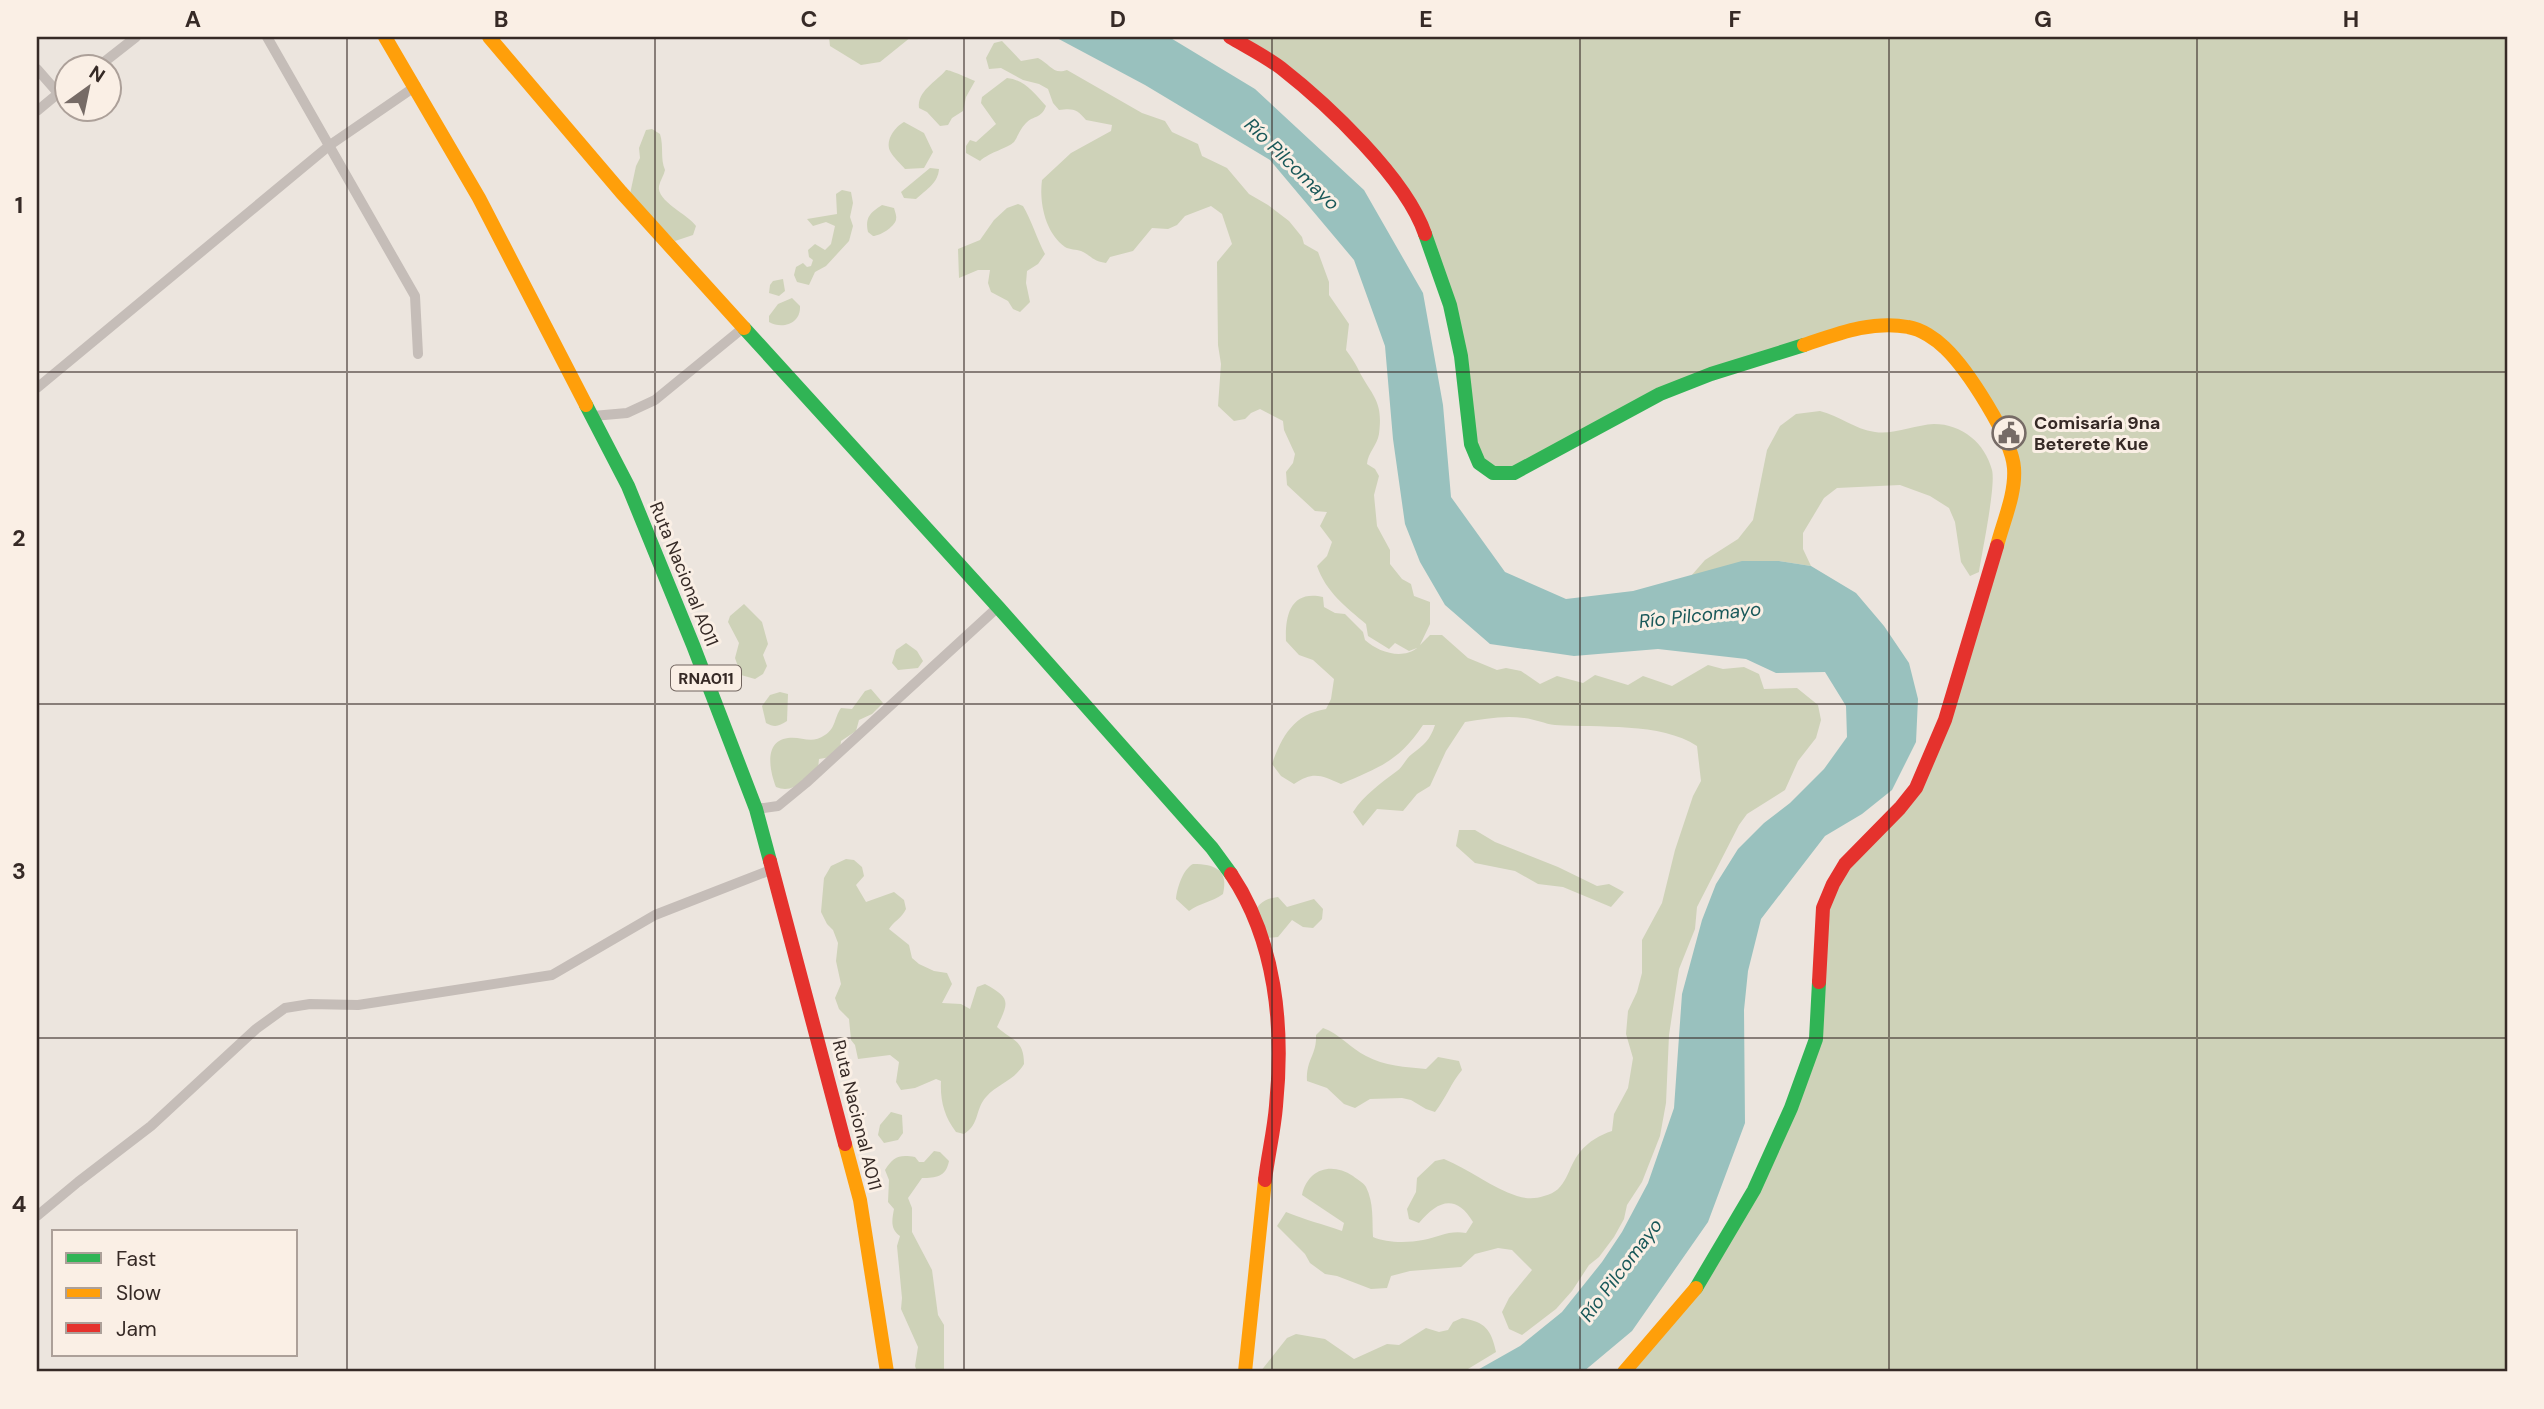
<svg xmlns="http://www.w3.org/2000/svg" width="2544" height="1409" viewBox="0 0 2544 1409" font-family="'DM Sans',sans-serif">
<rect width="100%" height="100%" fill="#ece5de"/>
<g fill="#ced2b8">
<path d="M829,37H911L880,62L861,65L830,46Z"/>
<path d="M1230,37H2507V1372H1624L1696,1288L1754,1191L1816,1039L1819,992L1833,884L1900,808L1945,720L2014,467L1992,413L1929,336L1878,324L1711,374L1514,473L1479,463L1461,356L1420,219L1320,102Z"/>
<path d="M1002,41L1021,61L1038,58C1050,64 1053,75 1067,70L1142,113L1165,121L1172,132L1198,144L1202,156L1227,168L1249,194L1268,205L1289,221L1302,237L1304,244L1318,252L1329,282V295L1349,324L1346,350C1352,358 1356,364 1360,373C1374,398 1383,402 1379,434C1377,446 1368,452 1367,464L1375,469L1379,476L1374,495L1377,526L1390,550V564L1402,579L1411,584L1414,596L1430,602V624L1420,645L1430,635H1442L1468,658L1497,670L1506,668L1521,671L1540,684L1557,676L1583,683L1595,675L1628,685L1643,676L1672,686L1708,665L1723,669L1744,667L1759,674L1764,689L1797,688L1818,705L1821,720L1816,738L1798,761L1785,790L1747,814L1739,825L1697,907L1695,929L1679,969L1669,1035L1666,1103L1660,1136L1642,1182L1627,1205L1624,1219L1614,1237L1599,1257L1589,1265L1572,1291L1556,1309L1522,1335L1509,1329L1502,1312L1509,1298L1532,1270L1512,1250L1498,1248L1475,1254L1461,1267L1410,1271L1391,1276L1387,1288L1371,1289L1337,1276L1325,1274L1310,1263L1305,1254L1277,1226L1286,1212C1305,1220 1323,1224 1342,1231L1344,1223L1302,1195C1308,1168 1332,1162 1353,1176C1358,1180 1363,1182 1366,1187C1374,1203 1372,1220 1373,1237C1386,1243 1408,1243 1423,1240C1439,1237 1449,1230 1466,1233L1473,1222C1456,1193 1437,1201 1419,1223L1409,1219L1407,1209L1416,1192L1417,1178L1435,1161L1444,1159C1469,1169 1492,1188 1517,1196C1527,1199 1535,1199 1544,1196C1568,1191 1567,1167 1580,1152C1589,1141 1600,1135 1612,1131L1614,1114L1628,1088L1633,1058L1626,1034L1628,1011L1637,992L1642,973V940L1662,903L1675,850L1693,796L1701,781L1697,746C1661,722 1598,728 1555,725C1545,724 1535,719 1524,718C1504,715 1484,719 1465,722L1446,751L1430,786L1417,794L1403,811L1377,809L1363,826L1353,812C1364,795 1381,783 1397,771C1403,767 1406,758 1412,754C1424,745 1430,740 1435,725H1423C1399,761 1380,767 1341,784C1321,775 1313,771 1294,784L1281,776L1272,764C1282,736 1294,714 1326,709L1331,699L1334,679L1313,660L1299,655L1286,641C1285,616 1290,590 1323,597L1324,607L1335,613L1345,614L1363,632L1365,640C1378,652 1402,660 1417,648L1409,651L1395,643L1389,649L1368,636L1366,624C1346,607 1326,592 1317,566L1327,556L1332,542L1320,526L1327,512L1315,511L1287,485L1286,472L1293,463L1295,454L1284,430L1283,421L1260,409L1251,413L1245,419L1234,421L1218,406L1221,364L1218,345L1217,262L1232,244L1222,214L1211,206L1185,216L1177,225L1168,229L1152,228L1133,251L1110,257L1106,263C1092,261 1092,256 1081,251C1076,249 1070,250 1065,247C1045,233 1039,202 1042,180L1071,153L1111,131L1112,125L1086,120C1077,109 1073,108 1059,110L1053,103L1048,89L1039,84L1023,80L1001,68L989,69L986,58L994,43Z"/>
<path d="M946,70C951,70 970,79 975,81L966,97L963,111L952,118L948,125L940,126L927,112L919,108C917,91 936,82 946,70Z"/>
<path d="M1007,78C1025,80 1034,93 1046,106C1041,119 1034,115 1026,123C1020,129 1018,136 1014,142C1008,148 990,152 980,161L966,153V146L970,140L976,142L996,124L981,103L982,97Z"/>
<path d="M904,122L924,133L933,152L924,168L905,169C901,164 893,157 890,151C885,140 895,127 904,122Z"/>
<path d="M652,129L660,134C664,147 660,158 665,170C664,175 660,181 659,186C656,201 689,215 696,226L693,235L675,241L630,194L636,166L640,158L639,148L646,130Z"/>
<path d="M930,168L939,169C938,183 927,189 916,199L904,198L901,192Z"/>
<path d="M842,190L851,192L853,203L850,217L853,226L849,241L826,266L815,272L809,285L797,282L794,275L796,267L803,263L807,267L811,266L813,260L809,257L808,250L815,244L825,250L831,244L835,226L826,222L813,226L807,219L837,214L836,194Z"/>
<path d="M1018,204L1023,206C1031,219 1037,239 1045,254L1038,264L1027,271L1026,283L1030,302L1020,312L1013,309L1008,301L991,292L988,283L990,270H978L959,278L958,249L980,240L994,220L1007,208Z"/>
<path d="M882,205L894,208C895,212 897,216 896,220C894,227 880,236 873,236L868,232C865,217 870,213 882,205Z"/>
<path d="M783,279L785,291L779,296L769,293L770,285L773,281Z"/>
<path d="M792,298L800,306C801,323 783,330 769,322V316L778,304Z"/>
<path d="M1820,411C1840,416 1854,429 1875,432C1893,435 1915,425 1934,424C1962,424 1985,443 1992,470C1996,486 1982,552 1979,572L1970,576L1961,562L1955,522L1949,508L1930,496L1900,485L1837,488L1824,498L1803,533V549L1811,566L1779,561L1691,576L1705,560L1738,539L1753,520L1767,450L1780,426L1796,414Z"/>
<path d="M744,604L762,622L768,644L763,655L767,666L763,674L755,679L741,675L735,658L739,643L728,622L730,616Z"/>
<path d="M906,643L917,651L923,661L918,668L898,670L892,663L896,650Z"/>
<path d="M871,689L883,703L872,714L859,720L856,731L841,741L840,749L831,757L819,759L818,769C805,780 793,794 776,787C770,772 763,741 788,738C802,736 811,745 825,735C836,728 834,718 841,708L852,709L865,691Z"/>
<path d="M780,692L788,694L787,721C779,726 775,728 766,723L762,706L770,695Z"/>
<path d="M1459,830H1475L1495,842L1558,867L1597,886L1609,884L1624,892L1611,907L1563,887L1538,884L1515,871L1475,863L1456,846Z"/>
<path d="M846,859L854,860L862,867L864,876L856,885L866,902L894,892L904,900L906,909C902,918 894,921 889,929L909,945L912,958L919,964L934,971L947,973L952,984L942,1003L961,1004L970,1009L977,987L985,984C1011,998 1009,1002 997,1027C1012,1041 1024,1039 1024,1064C1013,1082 998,1083 986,1097C975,1109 980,1124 964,1134L956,1132C944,1116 940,1100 941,1081L936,1079L915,1088L901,1090L896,1082L899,1062L890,1055L858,1059L855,1045L851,1040L849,1019L839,1009L835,998L841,984L836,961L838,943L833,930L827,924L821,912L824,878L831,866Z"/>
<path d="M1193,864C1215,864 1229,870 1223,894C1212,902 1200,903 1189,911L1176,899C1177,888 1183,869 1193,864Z"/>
<path d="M1278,897L1287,907L1314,899L1323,909L1322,919L1313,928L1303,927L1292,920L1278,937L1267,938L1252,917C1258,904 1263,899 1278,897Z"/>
<path d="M1323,1028C1340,1034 1350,1048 1366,1056C1384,1066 1406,1067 1426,1069L1438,1057L1459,1061L1462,1070C1451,1083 1446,1098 1435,1112L1426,1109L1411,1100L1402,1098L1370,1099L1355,1108L1344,1104L1327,1088L1307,1081C1306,1059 1317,1055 1316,1035Z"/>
<path d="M891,1112L902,1115L903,1133L898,1140L884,1143L878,1135L880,1125Z"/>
<path d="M934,1151L940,1152L949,1161C946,1177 936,1178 922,1178L908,1198L912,1208V1232L932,1270L938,1315L944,1325V1372H917L915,1366L918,1347L901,1309L902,1298L897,1246L900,1236C890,1229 892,1220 894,1209L888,1202L889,1180L885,1170C893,1157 899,1154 915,1157L919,1162H924Z"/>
<path d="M1462,1318C1485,1322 1491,1329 1496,1352L1463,1372H1260L1287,1338L1296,1334L1325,1339L1354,1359L1387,1344L1399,1345L1426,1328L1439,1332L1448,1330L1453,1322Z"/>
</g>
<path fill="#99c1be" d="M1055,37H1169L1255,89L1364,190L1423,293L1443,405L1451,497L1505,572L1566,599L1633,591L1742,561H1779L1811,566L1856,593L1884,626L1909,663L1918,699L1916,742L1892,790L1862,814L1825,836L1761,919L1748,971L1744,1010L1745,1123L1708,1222L1632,1331L1583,1372H1474L1520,1346L1562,1312L1602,1262L1622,1232L1648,1183L1674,1108L1682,994L1702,920L1716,884L1738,849L1764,823L1790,803L1824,769L1847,737L1846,706L1825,672L1776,673L1746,659L1658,649L1574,656L1490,644L1445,605L1420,562L1405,524L1393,439L1385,346L1354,260L1270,160L1145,85Z"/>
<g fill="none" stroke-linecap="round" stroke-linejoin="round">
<g stroke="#c5bdb8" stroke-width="10">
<path d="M267,37L415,296L418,354"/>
<path d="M99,66L136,37"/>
<path d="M37,69L58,93"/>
<path d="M37,111L66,87"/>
<path d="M37,388L330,145L416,86"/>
<path d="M593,416L627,413L655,400L743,328"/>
<path d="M756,809L778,806L806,783L998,607"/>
<path d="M37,1216L78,1182L151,1126L256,1029L285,1008L310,1004L358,1005L552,975L655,915L773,869"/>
</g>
<g stroke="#30b455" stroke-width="14">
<path d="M1425,234L1450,305L1461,356L1471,444L1479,463L1493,473H1514L1660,394L1711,374L1804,345"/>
<path d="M744,328L998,607L1212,848L1231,874"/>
<path d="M586,405L628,486L693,645L756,809L770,861"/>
<path d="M1696,1288L1754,1190L1791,1108L1816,1039L1819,982"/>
</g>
<g stroke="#ff9f0a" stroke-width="14">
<path d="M385,37L479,198L586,405"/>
<path d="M489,37L621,192L744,328"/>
<path d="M1804,345C1837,334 1872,320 1908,327C1921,329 1936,339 1945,348C1967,369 2012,438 2014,468C2016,494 2003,522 1997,546"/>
<path d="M845,1144L860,1200L887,1372"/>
<path d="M1245,1372L1265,1180"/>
<path d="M1624,1372L1696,1288"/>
</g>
<g stroke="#e5322d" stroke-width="14">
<path d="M1230,37C1247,47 1265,56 1281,68C1327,104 1406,178 1425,234"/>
<path d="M770,861L845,1144"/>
<path d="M1231,874C1276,941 1284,1027 1276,1106C1274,1131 1268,1155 1265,1180"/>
<path d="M1819,982L1823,908L1833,884L1845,864L1900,808L1916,788L1945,720L1997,546"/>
</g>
</g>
<path fill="none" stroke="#362a26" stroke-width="2" stroke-opacity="0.55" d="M347,37V1372M655,37V1372M964,37V1372M1272,37V1372M1580,37V1372M1889,37V1372M2197,37V1372M37,372H2507M37,704H2507M37,1038H2507"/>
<defs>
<symbol id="civic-ring" viewBox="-11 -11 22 22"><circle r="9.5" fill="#faefe5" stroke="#766b66" stroke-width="1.5"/><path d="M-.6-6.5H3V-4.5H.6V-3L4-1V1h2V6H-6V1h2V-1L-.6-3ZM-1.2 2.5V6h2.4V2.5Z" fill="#766b66"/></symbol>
</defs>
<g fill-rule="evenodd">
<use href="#civic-ring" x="1990" y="414" width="38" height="38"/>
</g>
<g text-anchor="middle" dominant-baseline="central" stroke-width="6" stroke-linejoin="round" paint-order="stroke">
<rect fill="#faefe5" stroke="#71655f" stroke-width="2" x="671" y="665.5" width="70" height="25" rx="5"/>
<g font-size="16" font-weight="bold" fill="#362a26">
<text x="706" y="678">RNA011</text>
</g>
<g font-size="18" font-weight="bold" fill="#362a26" stroke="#faefe5" text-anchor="start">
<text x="2034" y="423">Comisaría 9na<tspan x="2034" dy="21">Beterete Kue</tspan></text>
</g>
<g font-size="18" fill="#362a26" stroke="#faefe5">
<text transform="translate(684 574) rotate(68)">Ruta Nacional A011</text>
<text transform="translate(857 1115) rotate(76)">Ruta Nacional A011</text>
</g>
<g font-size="19" font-style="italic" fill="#195859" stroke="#faefe5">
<text transform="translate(1292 164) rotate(44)">Río Pilcomayo</text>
<text transform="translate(1700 615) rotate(-6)">Río Pilcomayo</text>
<text transform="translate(1621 1270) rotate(-53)">Río Pilcomayo</text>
</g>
</g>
<rect width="2544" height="1409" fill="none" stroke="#faefe5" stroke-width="77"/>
<rect x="52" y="1230" width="245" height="126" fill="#faefe5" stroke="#aca099" stroke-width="2"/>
<rect x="66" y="1253" width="35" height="10" fill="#30b455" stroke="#aca099" stroke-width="2"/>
<text x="116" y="1266" font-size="21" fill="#362a26">Fast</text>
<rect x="66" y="1288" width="35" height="10" fill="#ff9f0a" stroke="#aca099" stroke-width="2"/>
<text x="116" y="1300" font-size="21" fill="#362a26">Slow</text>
<rect x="66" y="1323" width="35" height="10" fill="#e5322d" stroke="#aca099" stroke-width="2"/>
<text x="116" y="1336" font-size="21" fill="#362a26">Jam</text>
<g transform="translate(88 88) rotate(33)"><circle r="33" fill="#faefe5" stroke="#aca099" stroke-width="2"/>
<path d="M0-5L12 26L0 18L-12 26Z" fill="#766b66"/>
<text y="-10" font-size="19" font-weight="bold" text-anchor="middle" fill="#362a26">N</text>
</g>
<rect x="38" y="38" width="2468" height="1332" fill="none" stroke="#362a26" stroke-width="2.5"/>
<g font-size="23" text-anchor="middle" font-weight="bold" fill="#362a26">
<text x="193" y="27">A</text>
<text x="501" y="27">B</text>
<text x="809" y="27">C</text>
<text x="1118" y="27">D</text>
<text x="1426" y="27">E</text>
<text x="1735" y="27">F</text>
<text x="2043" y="27">G</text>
<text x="2351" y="27">H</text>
<text x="19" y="213">1</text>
<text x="19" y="546">2</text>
<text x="19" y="879">3</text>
<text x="19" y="1212">4</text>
</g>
</svg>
